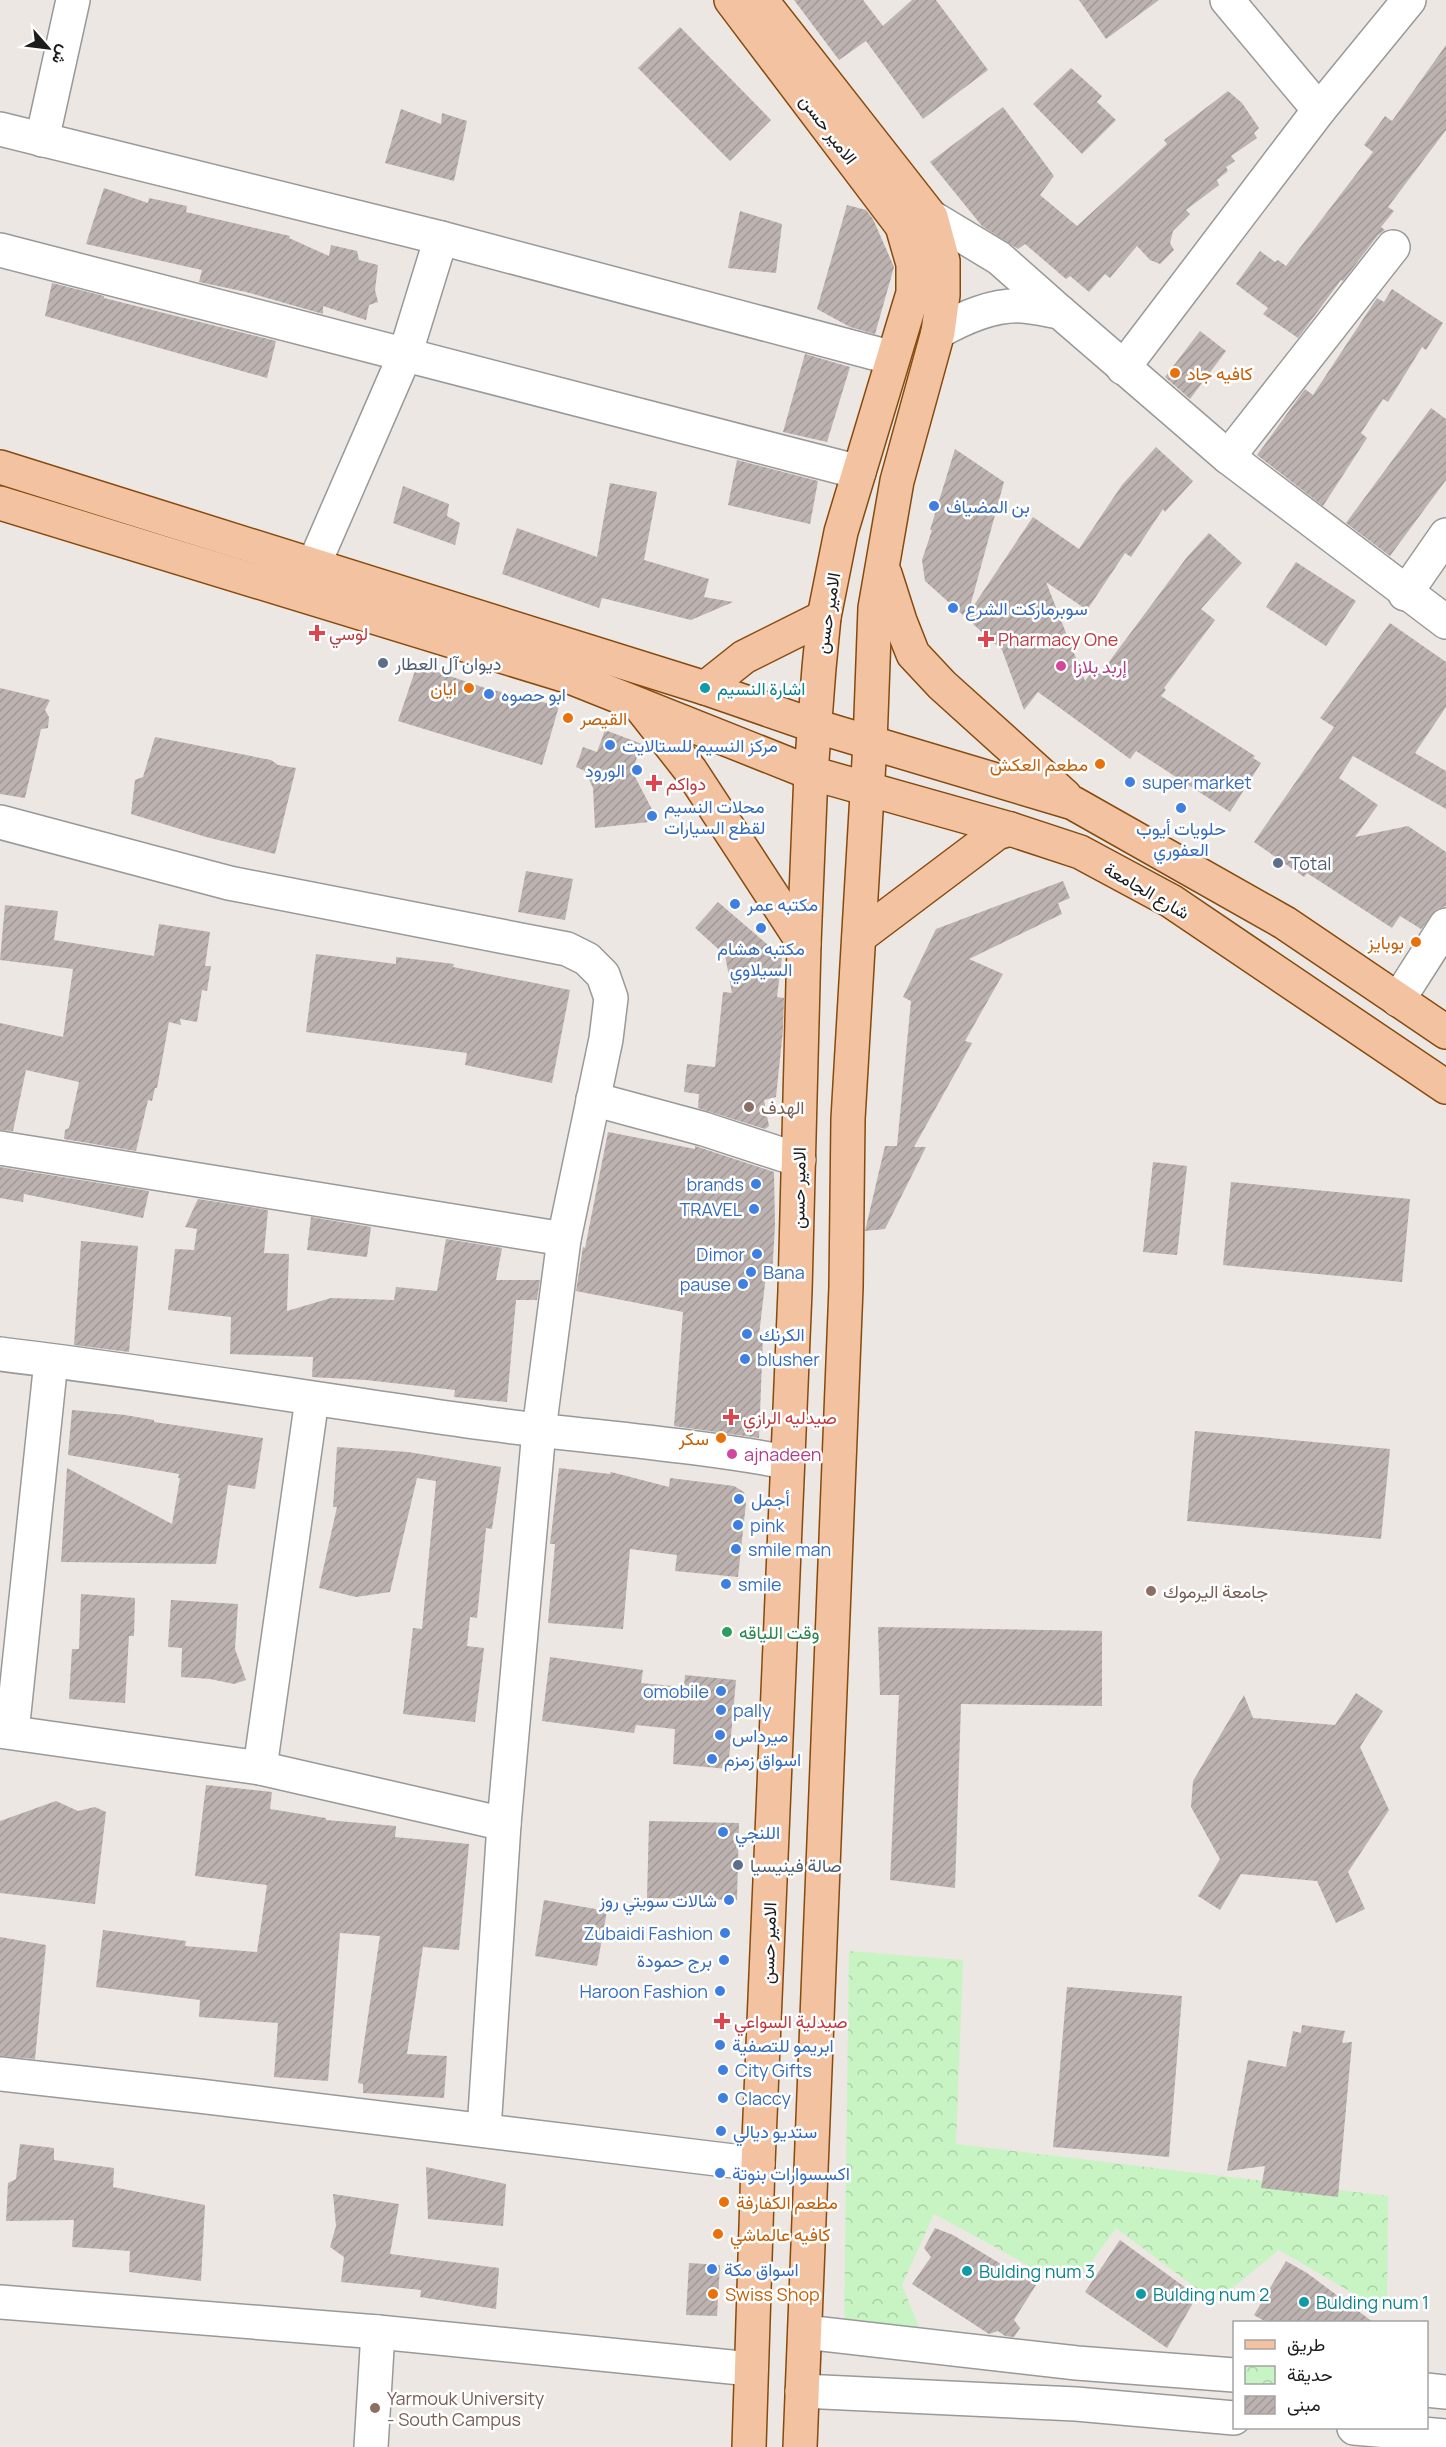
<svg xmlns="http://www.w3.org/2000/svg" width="1446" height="2447" viewBox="0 0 1446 2447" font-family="Manrope,Vazirmatn,sans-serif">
<defs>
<pattern id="park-crowns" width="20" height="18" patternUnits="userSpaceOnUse" patternTransform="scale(1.5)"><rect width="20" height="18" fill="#c7f4c2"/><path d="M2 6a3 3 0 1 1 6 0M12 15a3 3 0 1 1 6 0" fill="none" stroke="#aad1a6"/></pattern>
<pattern id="building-hatch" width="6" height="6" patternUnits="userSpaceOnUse" patternTransform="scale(1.5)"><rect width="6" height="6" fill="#bcb2b0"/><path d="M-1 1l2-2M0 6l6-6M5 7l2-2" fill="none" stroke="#a19897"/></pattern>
</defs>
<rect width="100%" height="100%" fill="#ece7e2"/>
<path fill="url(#park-crowns)" d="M849,1951L963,1960L956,2144L1388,2196L1387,2313L1279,2250L1215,2302L1116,2228L1078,2280L1043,2273L934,2214L902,2285L920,2330L844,2337Z"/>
<g fill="url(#building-hatch)">
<path d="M794,0H863L883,26L912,0H936L988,70L923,119L866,41L839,60Z"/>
<path d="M1079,0H1159L1106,39Z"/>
<path d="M680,27L771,120L730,161L638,68Z"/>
<path d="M1446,45V130L1388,207L1394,211L1381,227L1385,230L1378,235L1343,281L1341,280L1298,338L1263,314L1268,308L1236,284L1260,251L1275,262L1278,260L1286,266L1373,152L1364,145L1385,116L1392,121Z"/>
<path d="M1071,68L1102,96L1097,102L1116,120L1082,154L1033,104Z"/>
<path d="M1228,91L1242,103L1259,128L1254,133L1257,138L1231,156L1235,161L1226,167L1228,171L1217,180L1219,185L1186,210L1190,214L1173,231L1170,243L1174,250L1160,264L1150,260L1137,246L1110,278L1105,274L1089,292L1070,276L1066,279L1025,244L1018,249L982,226L930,162L1003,107L1054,176L1040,195L1077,226L1167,144L1164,140Z"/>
<path d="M401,109L441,124L442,113L467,121L454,181L385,163Z"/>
<path d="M104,188L148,203L149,198L187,206L186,212L290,236L289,238L329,256L331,245L357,251L359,260L378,265L375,290L378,302L369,305L366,320L323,306V314L246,292L199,282L202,270L86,244Z"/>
<path d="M847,205L866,210L873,219L894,267L875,334L850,327L817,309Z"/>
<path d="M740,211L782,224L776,273L728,268Z"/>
<path d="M52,283L104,296V298L276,341L267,378L45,316Z"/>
<path d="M1392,289L1443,323L1426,350L1422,347L1388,402L1383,399L1361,433L1367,438L1323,506L1257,455L1305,389L1313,395L1377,298L1384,302Z"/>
<path d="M1200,331L1226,351L1190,399L1165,377Z"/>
<path d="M805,354L850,367L827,442L783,432Z"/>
<path d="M1431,408L1446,419V480L1390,556L1346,523Z"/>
<path d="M1156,447L1193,481L1165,512L1163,509L1131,557L1125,553L1087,610L1046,582L1085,681L1094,669L1100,674L1187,557L1209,533L1242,563L1201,609L1215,620L1164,688L1166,690L1161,696L1255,756L1253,758L1261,763L1230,812L1136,751L1130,759L1038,692L1024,710L1002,650L925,581L922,560L932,530H930L955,449L1004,482L968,614L1033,517L1079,549L1122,485Z"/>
<path d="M737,460L818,481L810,524L728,505Z"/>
<path d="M610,483L657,492L644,560L709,579L704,597L733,602L691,620L602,598L599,608L502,574L517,528L597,557Z"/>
<path d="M403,486L449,504L447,516L460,523L455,545L393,523Z"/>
<path d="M1296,562L1356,601L1326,646L1266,607Z"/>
<path d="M1390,623L1446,662V707L1415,753L1446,771V809L1353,756L1339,778L1378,805L1355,837L1408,826L1446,852V906L1437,909L1421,929L1400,916L1392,928L1307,873L1304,877L1254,842L1334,727L1320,718Z"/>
<path d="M417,665L485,688L559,706L542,765L398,721Z"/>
<path d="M0,688L50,700L45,710L49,717L48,728L41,729L25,798L0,794Z"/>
<path d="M605,730L642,744L632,771L658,821L595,828L593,788L585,771L576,767L583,747L597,752Z"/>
<path d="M155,737L271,760L278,765L296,768L275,854L206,837L131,814L135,780L143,777Z"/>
<path d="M526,871L573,879L565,920L518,912Z"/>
<path d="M1063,881L1070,898L1058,903L1062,914L969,959L1003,974L965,1041L972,1043L914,1147H926L885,1229L865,1231L885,1146H897L911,1001L903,997L936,929Z"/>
<path d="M718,902L782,957L777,997L784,998L783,1030L776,1097L764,1100L769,1126L765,1129L698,1108L699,1094L684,1092L687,1064L715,1067L723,992L732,993L725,955L695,928Z"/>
<path d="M5,905L58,911L54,940L154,956L159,924L210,932L205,966H211L207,991L202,990L197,1022L180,1019L181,1025L169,1022L157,1088H155L152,1101L148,1100L136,1151L64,1139L65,1130L69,1128L79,1082L26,1070L13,1131L0,1130V1023L63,1037L73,969L0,960Z"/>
<path d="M316,954L396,964V957L454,964L453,967L570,990L552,1083L465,1065L467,1053L306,1032Z"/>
<path d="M608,1132L695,1149V1146L774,1172L775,1225L772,1276L766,1275L759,1335L763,1336L759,1438L674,1426L683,1312L576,1291L583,1247L585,1248Z"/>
<path d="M1153,1162L1187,1166L1177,1255L1143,1252Z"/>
<path d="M0,1167L149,1191L143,1218L24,1194L23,1202L0,1198Z"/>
<path d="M1231,1182L1410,1199L1402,1282L1223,1265Z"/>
<path d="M198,1199L268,1210L264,1253L289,1254L287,1311L331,1298L394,1300L396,1287L437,1291L446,1239L502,1248L496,1280H540L537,1300H516L507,1402L454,1397L455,1390L366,1380L312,1377L313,1357L230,1354L231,1317L168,1310L175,1249L194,1250L197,1229L185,1227Z"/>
<path d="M311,1217L371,1227L367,1257L307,1250Z"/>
<path d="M81,1241L138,1246L129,1352L74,1345Z"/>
<path d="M72,1410L125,1415L154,1420V1422L263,1438L255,1489L228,1485L216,1564L61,1562L67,1468L172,1524L180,1478H178L179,1474L68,1455Z"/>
<path d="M1195,1431L1390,1449L1381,1539L1187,1521Z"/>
<path d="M337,1447L408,1452L501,1467L492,1529L486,1528L477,1618L470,1617L467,1646L484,1648L475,1722L403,1714L413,1628L422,1629L436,1481L417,1478L390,1592L356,1597L319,1588L337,1507H333Z"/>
<path d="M559,1468L610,1474L611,1472L669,1487L670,1478L734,1486L744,1492L746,1503L738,1577L675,1571L677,1555L630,1549L623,1629L548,1623L555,1544H550Z"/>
<path d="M81,1594L135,1598L134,1636H129L125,1703L69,1699L72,1649H79Z"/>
<path d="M171,1600L238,1604L235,1649L246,1680L234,1684L210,1679L181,1677L182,1648L168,1647Z"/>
<path d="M878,1627L1102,1631V1706L961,1704L955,1888L890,1880L899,1695H880Z"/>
<path d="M550,1657L643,1670L641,1683L684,1687L685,1675L736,1680L728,1769L673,1764L675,1729L636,1725L634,1733L542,1721Z"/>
<path d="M1356,1693L1383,1711L1360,1747L1389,1810L1348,1872L1365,1909L1336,1923L1317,1881L1241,1874L1220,1910L1198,1896L1220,1859L1191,1807L1193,1781L1244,1695L1253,1718L1335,1725Z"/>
<path d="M206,1785L272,1792L270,1809L326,1818V1820L396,1826L395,1837L469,1844L459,1950L423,1947L407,2054L447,2056L444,2098L363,2093V2084L358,2083L380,1936L340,1933L328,2081L274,2077L278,2023L199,2017L200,2000L96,1987L103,1930L186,1941L185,1946L257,1952L267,1885L195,1876Z"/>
<path d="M56,1801L78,1811L95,1807L106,1812L95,1904L0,1893V1821Z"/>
<path d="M649,1821L739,1823L737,1900L647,1898Z"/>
<path d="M544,1900L607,1911L597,1966L535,1956Z"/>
<path d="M0,1937L46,1945L35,2059L0,2056Z"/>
<path d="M1067,1987L1182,1996L1169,2157L1053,2147Z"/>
<path d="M1302,2025L1345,2031L1342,2043L1352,2042L1338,2197L1261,2188L1265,2166L1227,2171L1248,2060L1286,2067L1293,2031L1301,2033Z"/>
<path d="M20,2144L54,2148V2160L114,2168L113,2187L205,2205L201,2281L129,2272L130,2251L72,2247L74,2220L6,2221L8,2183L16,2179Z"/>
<path d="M426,2167L506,2184L503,2226L428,2219Z"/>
<path d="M333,2194L399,2204L390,2254L499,2268L496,2309L420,2297L421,2290L341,2282L344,2257L330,2247L336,2226Z"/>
<path d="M935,2228L953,2235L1036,2285L1014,2320L1020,2328L1014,2337L1005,2336L998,2331L989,2334L912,2284L931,2257L924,2248Z"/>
<path d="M1120,2240L1197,2296L1167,2348L1085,2292Z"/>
<path d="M1286,2261L1307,2273L1373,2322H1266L1254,2315Z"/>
<path d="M689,2263L720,2265L717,2316L686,2315Z"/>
</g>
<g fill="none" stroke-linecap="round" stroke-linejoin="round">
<defs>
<g id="minor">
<path d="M1227,0L1319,110"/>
<path d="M0,129L441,238L893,358"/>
<path d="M42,140L73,0"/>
<path d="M931,217L999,258L1060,312C1048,310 1035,307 1023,306C993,304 963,318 938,332"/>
<path d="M0,250L859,472"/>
<path d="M1060,312L1228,457L1446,622"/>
<path d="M1123,368L1319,110L1409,0"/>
<path d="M1228,457L1393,247"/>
<path d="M314,564L405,355L441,238"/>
<path d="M1405,594L1446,535"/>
<path d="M0,822L229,883L567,949L587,959L603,975L611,998L606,1039L564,1239L539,1430L504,1824L484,2130"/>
<path d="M1398,1000L1446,925"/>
<path d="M593,1099L704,1129L799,1160"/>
<path d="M0,1148L564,1239"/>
<path d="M0,1354C164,1374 326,1401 490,1424C589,1437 689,1444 787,1462"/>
<path d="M0,1731L260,1768L312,1399"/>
<path d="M12,1732L51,1361"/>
<path d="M260,1768L504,1824"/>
<path d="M0,2074L199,2096L758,2164"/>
<path d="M0,2302L378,2332L751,2369"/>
<path d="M805,2332L1077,2363L1234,2375"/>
<path d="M1426,2390L1446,2392"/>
<path d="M802,2391L1076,2404L1234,2418"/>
<path d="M1354,2428L1446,2436"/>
<path d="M371,2447L378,2332"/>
</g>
<g id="major">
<path d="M731,0L902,226L913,264V293L841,532L824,617L819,668L811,773L804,944L795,1291L758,2164L749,2447"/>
<path d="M761,0L931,217L943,261V295L938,332L897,481L875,608L870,743L848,1119L846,1287L800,2447"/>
<path d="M0,467L705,688L815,726L1073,803L1285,923L1446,1032"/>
<path d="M0,503L570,677L811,773L1010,829L1080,852L1171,901L1446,1087"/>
<path d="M885,574L900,621L913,654L942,685L1065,796"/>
<path d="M705,688L744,657L824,617"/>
<path d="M639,705L691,771L804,944"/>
<path d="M859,937L997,833L1010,829"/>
</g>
</defs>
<use href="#minor" stroke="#999" stroke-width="36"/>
<use href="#major" stroke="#874a0d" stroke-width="36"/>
<use href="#minor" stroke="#fff" stroke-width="33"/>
<use href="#major" stroke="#f3c2a1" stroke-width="33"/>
</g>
<g fill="#e8710a" stroke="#fff" stroke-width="2">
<circle cx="1175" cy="373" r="6"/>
<circle cx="469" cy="688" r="6"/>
<circle cx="568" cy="718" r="6"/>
<circle cx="1100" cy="764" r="6"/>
<circle cx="1416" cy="942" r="6"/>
<circle cx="721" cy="1438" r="6"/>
<circle cx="724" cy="2202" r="6"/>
<circle cx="718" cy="2234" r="6"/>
<circle cx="713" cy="2294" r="6"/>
</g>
<g fill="#3f7fe0" stroke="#fff" stroke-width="2">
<circle cx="934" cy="506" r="6"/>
<circle cx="953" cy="608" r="6"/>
<circle cx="489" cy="694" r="6"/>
<circle cx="610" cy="745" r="6"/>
<circle cx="637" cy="770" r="6"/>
<circle cx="1130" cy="782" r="6"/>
<circle cx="1181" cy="808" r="6"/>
<circle cx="652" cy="816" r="6"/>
<circle cx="735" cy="904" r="6"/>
<circle cx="761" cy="928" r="6"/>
<circle cx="756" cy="1184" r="6"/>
<circle cx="754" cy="1209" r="6"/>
<circle cx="757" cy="1254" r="6"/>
<circle cx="751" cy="1272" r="6"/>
<circle cx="743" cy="1284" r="6"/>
<circle cx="747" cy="1334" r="6"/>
<circle cx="745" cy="1359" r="6"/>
<circle cx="739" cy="1499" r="6"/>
<circle cx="738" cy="1525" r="6"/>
<circle cx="736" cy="1549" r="6"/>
<circle cx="726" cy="1584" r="6"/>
<circle cx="721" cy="1691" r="6"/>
<circle cx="721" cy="1710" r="6"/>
<circle cx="720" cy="1735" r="6"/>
<circle cx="712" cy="1759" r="6"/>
<circle cx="723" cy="1832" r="6"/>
<circle cx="729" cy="1900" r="6"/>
<circle cx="725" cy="1933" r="6"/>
<circle cx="724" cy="1960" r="6"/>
<circle cx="720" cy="1991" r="6"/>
<circle cx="720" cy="2045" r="6"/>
<circle cx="723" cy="2070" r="6"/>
<circle cx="723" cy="2098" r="6"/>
<circle cx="721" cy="2131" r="6"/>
<circle cx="720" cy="2173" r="6"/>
<circle cx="712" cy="2269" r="6"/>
</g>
<g fill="#e0444e" stroke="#fff" stroke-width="2">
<path d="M314 624h6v6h6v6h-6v6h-6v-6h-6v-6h6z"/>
<path d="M983 630h6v6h6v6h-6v6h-6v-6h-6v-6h6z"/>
<path d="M651 774h6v6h6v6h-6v6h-6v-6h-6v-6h6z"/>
<path d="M728 1408h6v6h6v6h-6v6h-6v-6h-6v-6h6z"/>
<path d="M719 2012h6v6h6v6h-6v6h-6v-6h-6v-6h6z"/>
</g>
<g fill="#5c6f8a" stroke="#fff" stroke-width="2">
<circle cx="383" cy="663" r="6"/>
<circle cx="1278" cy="863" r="6"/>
<circle cx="738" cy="1865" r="6"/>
</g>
<g fill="#d1479c" stroke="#fff" stroke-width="2">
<circle cx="1061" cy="666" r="6"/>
<circle cx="732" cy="1454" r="6"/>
</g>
<g fill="#0f9aa8" stroke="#fff" stroke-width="2">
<circle cx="705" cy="688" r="6"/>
<circle cx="967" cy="2271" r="6"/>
<circle cx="1141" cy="2294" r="6"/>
<circle cx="1304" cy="2302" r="6"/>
</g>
<g fill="#8d6e63" stroke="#fff" stroke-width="2">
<circle cx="749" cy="1107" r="6"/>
<circle cx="1151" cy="1591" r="6"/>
<circle cx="375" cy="2408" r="6"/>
</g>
<circle fill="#2e9e5b" stroke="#fff" stroke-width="2" cx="727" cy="1632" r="6"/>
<g text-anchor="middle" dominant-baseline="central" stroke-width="5" stroke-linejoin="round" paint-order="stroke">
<g font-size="18" fill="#1c1c1c" stroke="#fff">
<text transform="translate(829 129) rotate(53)">الامير حسن</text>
<text transform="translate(827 613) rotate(-81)">الامير حسن</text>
<text transform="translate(1147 890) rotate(30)">شارع الجامعة</text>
<text transform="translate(798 1188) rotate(-89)">الامير حسن</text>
<text transform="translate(768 1943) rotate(-88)">الامير حسن</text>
</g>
<g font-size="18" fill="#c56008" stroke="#fff" text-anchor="start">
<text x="1187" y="373">كافيه جاد</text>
<text x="457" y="688" text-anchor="end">ايان</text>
<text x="580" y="718">القيصر</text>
<text x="1088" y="764" text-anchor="end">مطعم العكش</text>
<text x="1404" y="942" text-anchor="end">بوبايز</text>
<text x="709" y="1438" text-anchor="end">سكر</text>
<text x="736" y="2202">مطعم الكفارفة</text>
<text x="730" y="2234">كافيه عالماشي</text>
<text x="725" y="2294">Swiss Shop</text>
</g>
<g font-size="18" fill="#366cbe" stroke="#fff" text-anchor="start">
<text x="946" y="506">بن المضياف</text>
<text x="965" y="608">سوبرماركت الشرع</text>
<text x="501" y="694">ابو حصوه</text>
<text x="622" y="745">مركز النسيم للستالايت</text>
<text x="625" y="770" text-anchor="end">الورود</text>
<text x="1142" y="782">super market</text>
<text x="664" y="806">محلات النسيم<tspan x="664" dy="21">لقطع السيارات</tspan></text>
<text x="1181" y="828" text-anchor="middle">حلويات أيوب<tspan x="1181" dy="21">العفوري</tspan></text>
<text x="747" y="904">مكتبه عمر</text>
<text x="761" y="948" text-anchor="middle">مكتبه هشام<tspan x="761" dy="21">السيلاوي</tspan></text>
<text x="744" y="1184" text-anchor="end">brands</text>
<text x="742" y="1209" text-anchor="end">TRAVEL</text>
<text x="745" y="1254" text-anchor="end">Dimor</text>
<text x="763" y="1272">Bana</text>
<text x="731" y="1284" text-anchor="end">pause</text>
<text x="759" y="1334">الكرنك</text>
<text x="757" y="1359">blusher</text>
<text x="751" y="1499">أجمل</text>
<text x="750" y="1525">pink</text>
<text x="748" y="1549">smile man</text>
<text x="738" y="1584">smile</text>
<text x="709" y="1691" text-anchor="end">omobile</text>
<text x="733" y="1710">pally</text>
<text x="732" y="1735">ميرداس</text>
<text x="724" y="1759">اسواق زمزم</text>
<text x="735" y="1832">اللنجي</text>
<text x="717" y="1900" text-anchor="end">شالات سويتي روز</text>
<text x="713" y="1933" text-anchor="end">Zubaidi Fashion</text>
<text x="712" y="1960" text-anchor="end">برج حمودة</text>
<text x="708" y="1991" text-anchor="end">Haroon Fashion</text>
<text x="732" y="2045">ابريمو للتصفية</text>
<text x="735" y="2070">City Gifts</text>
<text x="735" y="2098">Claccy</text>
<text x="733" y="2131">ستديو ديالي</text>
<text x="732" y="2173">اكسسوارات بنوتة</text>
<text x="724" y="2269">اسواق مكة</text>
</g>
<g font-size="18" fill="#be3a42" stroke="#fff" text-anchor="start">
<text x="329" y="633">لوسي</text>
<text x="998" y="639">Pharmacy One</text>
<text x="666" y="783">دواكم</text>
<text x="743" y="1417">صيدليه الرازي</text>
<text x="734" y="2021">صيدلية السواعي</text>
</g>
<g font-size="18" fill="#4e5e75" stroke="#fff" text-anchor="start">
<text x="395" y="663">ديوان آل العطار</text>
<text x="1290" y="863">Total</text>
<text x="750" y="1865">صالة فينيسيا</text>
</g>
<g font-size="18" fill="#b23c85" stroke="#fff" text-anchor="start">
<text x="1073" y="666">إربد بلازا</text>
<text x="744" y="1454">ajnadeen</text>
</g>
<g font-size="18" fill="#0d838f" stroke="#fff" text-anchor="start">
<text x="717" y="688">اشارة النسيم</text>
<text x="979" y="2271">Bulding num 3</text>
<text x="1153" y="2294">Bulding num 2</text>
<text x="1316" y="2302">Bulding num 1</text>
</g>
<g font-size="18" fill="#785e54" stroke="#fff" text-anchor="start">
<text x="761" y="1107">الهدف</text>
<text x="1163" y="1591">جامعة اليرموك</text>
<text x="387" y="2398">Yarmouk University<tspan x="387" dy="21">- South Campus</tspan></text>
</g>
<g font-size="18" fill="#27864d" stroke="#fff" text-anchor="start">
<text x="739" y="1632">وقت اللياقه</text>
</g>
</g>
<rect x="1233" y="2321" width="195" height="108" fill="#ffffff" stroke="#a4a4a4" stroke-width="1.5"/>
<rect x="1245" y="2340" width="30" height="9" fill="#f3c2a1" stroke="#a4a4a4" stroke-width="1.5"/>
<text x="1287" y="2351" font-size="18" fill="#1c1c1c">طريق</text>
<rect x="1245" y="2366" width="30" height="18" fill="url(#park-crowns)" stroke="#a4a4a4" stroke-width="1.5"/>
<text x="1287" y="2381" font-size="18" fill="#1c1c1c">حديقة</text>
<rect x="1245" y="2396" width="30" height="18" fill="url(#building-hatch)" stroke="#a4a4a4" stroke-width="1.5"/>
<text x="1287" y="2411" font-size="18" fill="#1c1c1c">مبنى</text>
<g transform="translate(48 48) rotate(118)" stroke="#ffffff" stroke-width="4.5" paint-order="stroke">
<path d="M0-4.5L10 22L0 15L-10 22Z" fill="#1c1c1c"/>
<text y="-9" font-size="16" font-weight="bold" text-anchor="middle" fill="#1c1c1c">ش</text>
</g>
</svg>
